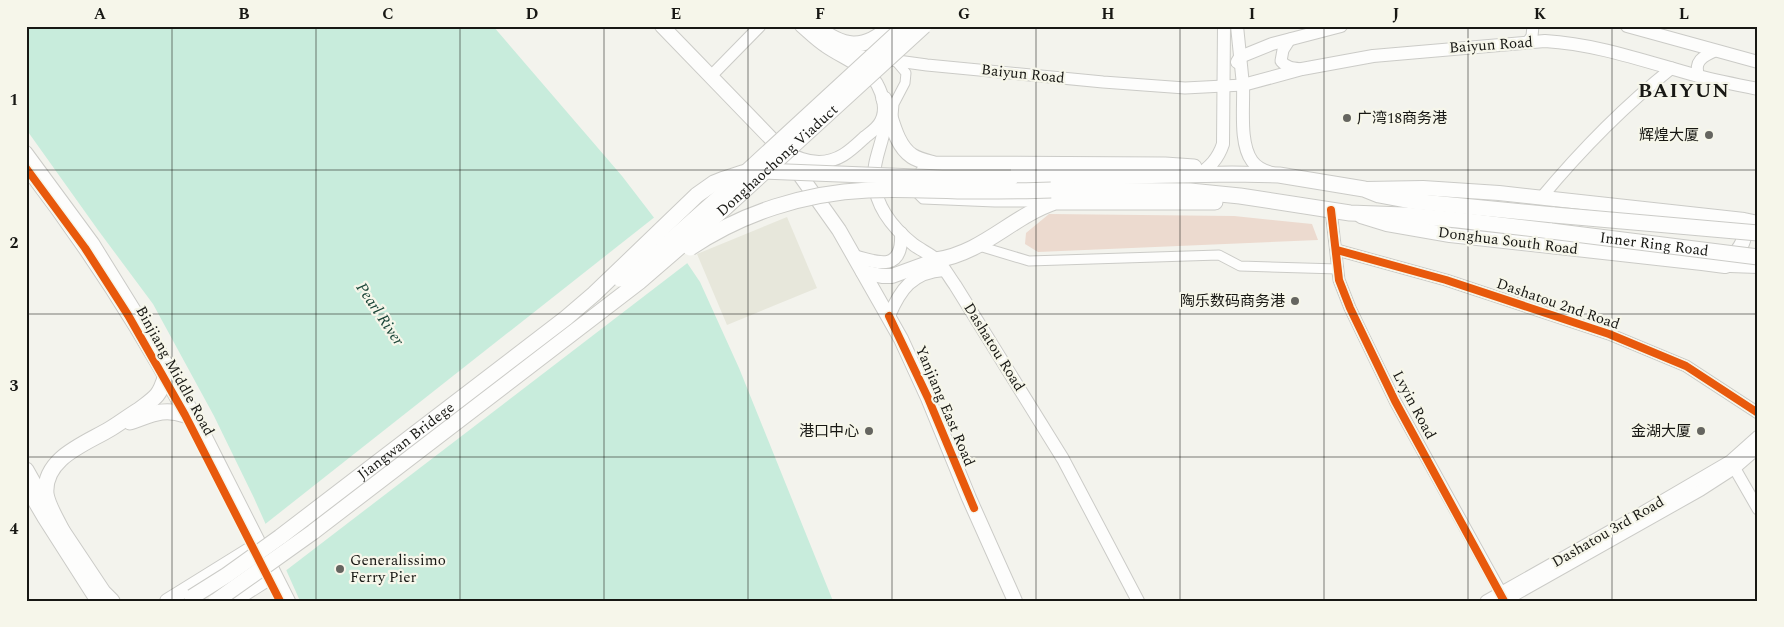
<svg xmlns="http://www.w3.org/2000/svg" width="1784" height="627" viewBox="0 0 1784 627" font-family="Spectral,'Noto Sans SC',serif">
<rect width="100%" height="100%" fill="#f3f3ed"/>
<path fill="#e7e7db" d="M787,217L817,288L727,325L697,254Z"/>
<path fill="#ecdacf" d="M1049,214L1234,216L1312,224L1318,240L1038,252L1025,244L1026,233Z"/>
<path fill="#c8ecdc" d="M26,26H493L622,176L675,245L700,282L739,368L833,601H300L254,498L214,416L153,304L98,230L26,129Z"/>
<path fill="#f3f3ed" d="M656,216L690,261L284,572L264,525Z"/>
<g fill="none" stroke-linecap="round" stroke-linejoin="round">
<defs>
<g id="minor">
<path d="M893,116L894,104L905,83L906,73L895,60"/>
<path d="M931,165C916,167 917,181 917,193L923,199L995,202H1045"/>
<path d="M979,246L1029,261L1219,255L1240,266L1338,269"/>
</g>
<g id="tertiary">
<path d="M1290,39L1283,50L1281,61C1287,68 1293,68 1302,69"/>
<path d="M1528,42L1532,36L1533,26"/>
<path d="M837,50L846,54L927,65L1103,82L1185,88L1243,85"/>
<path d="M711,76L760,26"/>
<path d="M1699,76C1693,62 1703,56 1715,51"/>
<path d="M1541,198C1581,150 1623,107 1672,68"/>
<path d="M1331,210L1339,280L1350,308L1395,401L1505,600"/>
<path d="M1337,250L1446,280L1609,334L1686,366L1758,413"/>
<path d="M1731,462L1758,509"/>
<path d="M26,489L43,518L96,601"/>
<path d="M1486,601L1624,523L1730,461L1758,436"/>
<path d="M1504,601L1701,490L1735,468L1758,448"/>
</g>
<g id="secondary">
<path d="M1237,26C1239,46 1241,65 1243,85C1244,107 1239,143 1252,161C1257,168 1264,171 1272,173"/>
<path d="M1627,26L1758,62"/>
<path d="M1237,62L1240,57L1272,44L1341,26"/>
<path d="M1243,85L1302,69L1373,56L1545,41C1597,44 1647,62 1698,76C1718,81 1738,85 1758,89"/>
<path d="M885,109C889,134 872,156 874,181C876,208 894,229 914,245C921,250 930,254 937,260C944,267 949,277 955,285L1063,459L1138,601"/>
<path d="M783,151C794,156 806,162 819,162C839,162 851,150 865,137C870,133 878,128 881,121C887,110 883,95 877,84C866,66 842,58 825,46C817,41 809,33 801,26"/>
<path d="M26,152L93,243L160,351L201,427L289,601"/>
<path d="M26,168C84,244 136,323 181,407"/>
<path d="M1197,176C1210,167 1218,159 1223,144L1224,26"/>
<path d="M854,256C880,264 903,271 901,233"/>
<path d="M1730,266L1758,267"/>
<path d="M889,316C900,290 912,272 944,270"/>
</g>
<g id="primary">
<path d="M662,26L783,151L839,230L901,339L928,398L969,498L1015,601"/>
<path d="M1366,189L1423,188L1499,193L1744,220L1758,223"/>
<path d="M1361,216L1387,224L1450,235L1702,263L1725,266L1754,257"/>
<path d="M1729,261C1742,246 1746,242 1744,221"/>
<path d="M863,272L882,276H892L936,260"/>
<path d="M167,601L254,547L268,559L269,578L233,601"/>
</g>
<g id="trunk">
<path d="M815,26C843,48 863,52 891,26"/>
<path d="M884,99C891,116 895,145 912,156C918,160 927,162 934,164L1165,165L1194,167"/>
<path d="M1011,178L1232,174L1279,175L1364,189L1379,195L1411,201L1554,215"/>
<path d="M1051,190L1190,191L1240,196L1350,213L1404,215L1458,220L1551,231"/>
<path d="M936,260C983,253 1011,217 1055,202H1215"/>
<path d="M130,422C151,415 163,407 185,415"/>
<path d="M26,470L49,511L103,592L112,601"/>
<path d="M63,533C58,521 48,507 46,494C43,458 85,444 110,429C120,423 129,416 139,410C145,405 152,401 157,395C163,388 165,376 169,367"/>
</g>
</defs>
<use href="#minor" stroke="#cbcbc7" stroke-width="11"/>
<use href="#tertiary" stroke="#cbcbc7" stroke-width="13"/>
<use href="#secondary" stroke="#cbcbc7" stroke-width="14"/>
<use href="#primary" stroke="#cbcbc7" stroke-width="16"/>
<use href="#trunk" stroke="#cbcbc7" stroke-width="17"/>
<use href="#minor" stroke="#fdfdfc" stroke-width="9"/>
<use href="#tertiary" stroke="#fdfdfc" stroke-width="11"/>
<use href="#secondary" stroke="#fdfdfc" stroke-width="12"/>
<use href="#primary" stroke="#fdfdfc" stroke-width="14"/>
<use href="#trunk" stroke="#fdfdfc" stroke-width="15"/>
<defs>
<g id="trunk-bridge">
<path d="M1554,215L1758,233"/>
<path id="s1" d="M1551,231L1758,257"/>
<path d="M690,248C742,213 804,193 868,190C904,188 939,191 974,191C1000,191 1025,191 1051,190"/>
<path d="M620,279L673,238L716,200L905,26"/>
<path id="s2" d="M192,597L227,575L280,537L566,318L594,294L697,195L714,183L724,179L742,173L760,171L942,178H1011"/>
<path id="s3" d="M216,601L313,532L639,282L726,207L924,26"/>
</g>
</defs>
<use href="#trunk-bridge" stroke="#cbcbc7" stroke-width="17" stroke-linecap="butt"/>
<use href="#trunk-bridge" stroke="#fdfdfc" stroke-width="15"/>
<defs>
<g id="cycleway">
<path d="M26,168L85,248L128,315L185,415L280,601"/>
<path d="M1331,210L1339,280L1350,308L1395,401L1504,601"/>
<path d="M1337,250L1446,280L1609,334L1686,366L1758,413"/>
<path d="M889,316L928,398L974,508"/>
</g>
</defs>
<use href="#cycleway" stroke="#f6f6ea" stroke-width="11"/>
<use href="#cycleway" stroke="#e8590c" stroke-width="8"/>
</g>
<path fill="none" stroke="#181814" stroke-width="1" stroke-opacity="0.55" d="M172,26V601M316,26V601M460,26V601M604,26V601M748,26V601M892,26V601M1036,26V601M1180,26V601M1324,26V601M1468,26V601M1612,26V601M26,170H1758M26,314H1758M26,457H1758"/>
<g fill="#656560" stroke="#f6f6ea" stroke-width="2">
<circle cx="1347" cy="118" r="5"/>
<circle cx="1709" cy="135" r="5"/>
<circle cx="1295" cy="301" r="5"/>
<circle cx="869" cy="431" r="5"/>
<circle cx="1701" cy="431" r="5"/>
<circle cx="340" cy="569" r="5"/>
</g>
<g text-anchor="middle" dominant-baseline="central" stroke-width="4.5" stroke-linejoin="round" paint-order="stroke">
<g font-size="15" fill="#181814" stroke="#f6f6ea">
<text transform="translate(1491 45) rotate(-4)">Baiyun Road</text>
<text transform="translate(1023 74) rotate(6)">Baiyun Road</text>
<text stroke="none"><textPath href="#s3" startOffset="714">Donghaochong Viaduct</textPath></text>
<text transform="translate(1508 241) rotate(7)">Donghua South Road</text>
<text stroke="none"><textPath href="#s1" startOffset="104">Inner Ring Road</textPath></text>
<text transform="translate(1558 304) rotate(19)">Dashatou 2nd Road</text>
<text transform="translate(994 347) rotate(58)">Dashatou Road</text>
<text transform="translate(175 371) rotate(61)">Binjiang Middle Road</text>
<text transform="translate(1414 405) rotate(62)">Lvyin Road</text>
<text transform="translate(945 406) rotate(67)">Yanjiang East Road</text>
<text stroke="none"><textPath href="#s2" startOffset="265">Jiangwan Bridege</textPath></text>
<text transform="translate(1608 532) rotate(-30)">Dashatou 3rd Road</text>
</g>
<g font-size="15" fill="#181814" stroke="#f6f6ea" text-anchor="end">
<text x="1357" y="118" text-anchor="start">广湾18商务港</text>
<text x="1699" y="135">辉煌大厦</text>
<text x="1285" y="301">陶乐数码商务港</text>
<text x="859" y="431">港口中心</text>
<text x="1691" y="431">金湖大厦</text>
<text x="350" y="560" text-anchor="start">Generalissimo<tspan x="350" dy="17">Ferry Pier</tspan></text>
</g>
<g font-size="16" font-style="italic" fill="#184335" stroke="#f6f6ea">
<text transform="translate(380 314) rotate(56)">Pearl River</text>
</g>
<g font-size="20" font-weight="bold" letter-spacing="1" fill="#181814" stroke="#f6f6ea">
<text x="1684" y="91">BAIYUN</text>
</g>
</g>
<rect width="1784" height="627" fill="none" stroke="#f6f6ea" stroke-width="55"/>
<rect x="28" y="28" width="1728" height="572" fill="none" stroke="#181814" stroke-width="2"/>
<g font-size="16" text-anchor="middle" font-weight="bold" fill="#181814">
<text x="100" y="19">A</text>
<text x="244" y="19">B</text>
<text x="388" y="19">C</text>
<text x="532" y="19">D</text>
<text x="676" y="19">E</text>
<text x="820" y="19">F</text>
<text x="964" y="19">G</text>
<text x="1108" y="19">H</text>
<text x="1252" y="19">I</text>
<text x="1396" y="19">J</text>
<text x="1540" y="19">K</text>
<text x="1684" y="19">L</text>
<text x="14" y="105">1</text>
<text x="14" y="248">2</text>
<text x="14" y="391">3</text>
<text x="14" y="534">4</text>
</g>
</svg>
